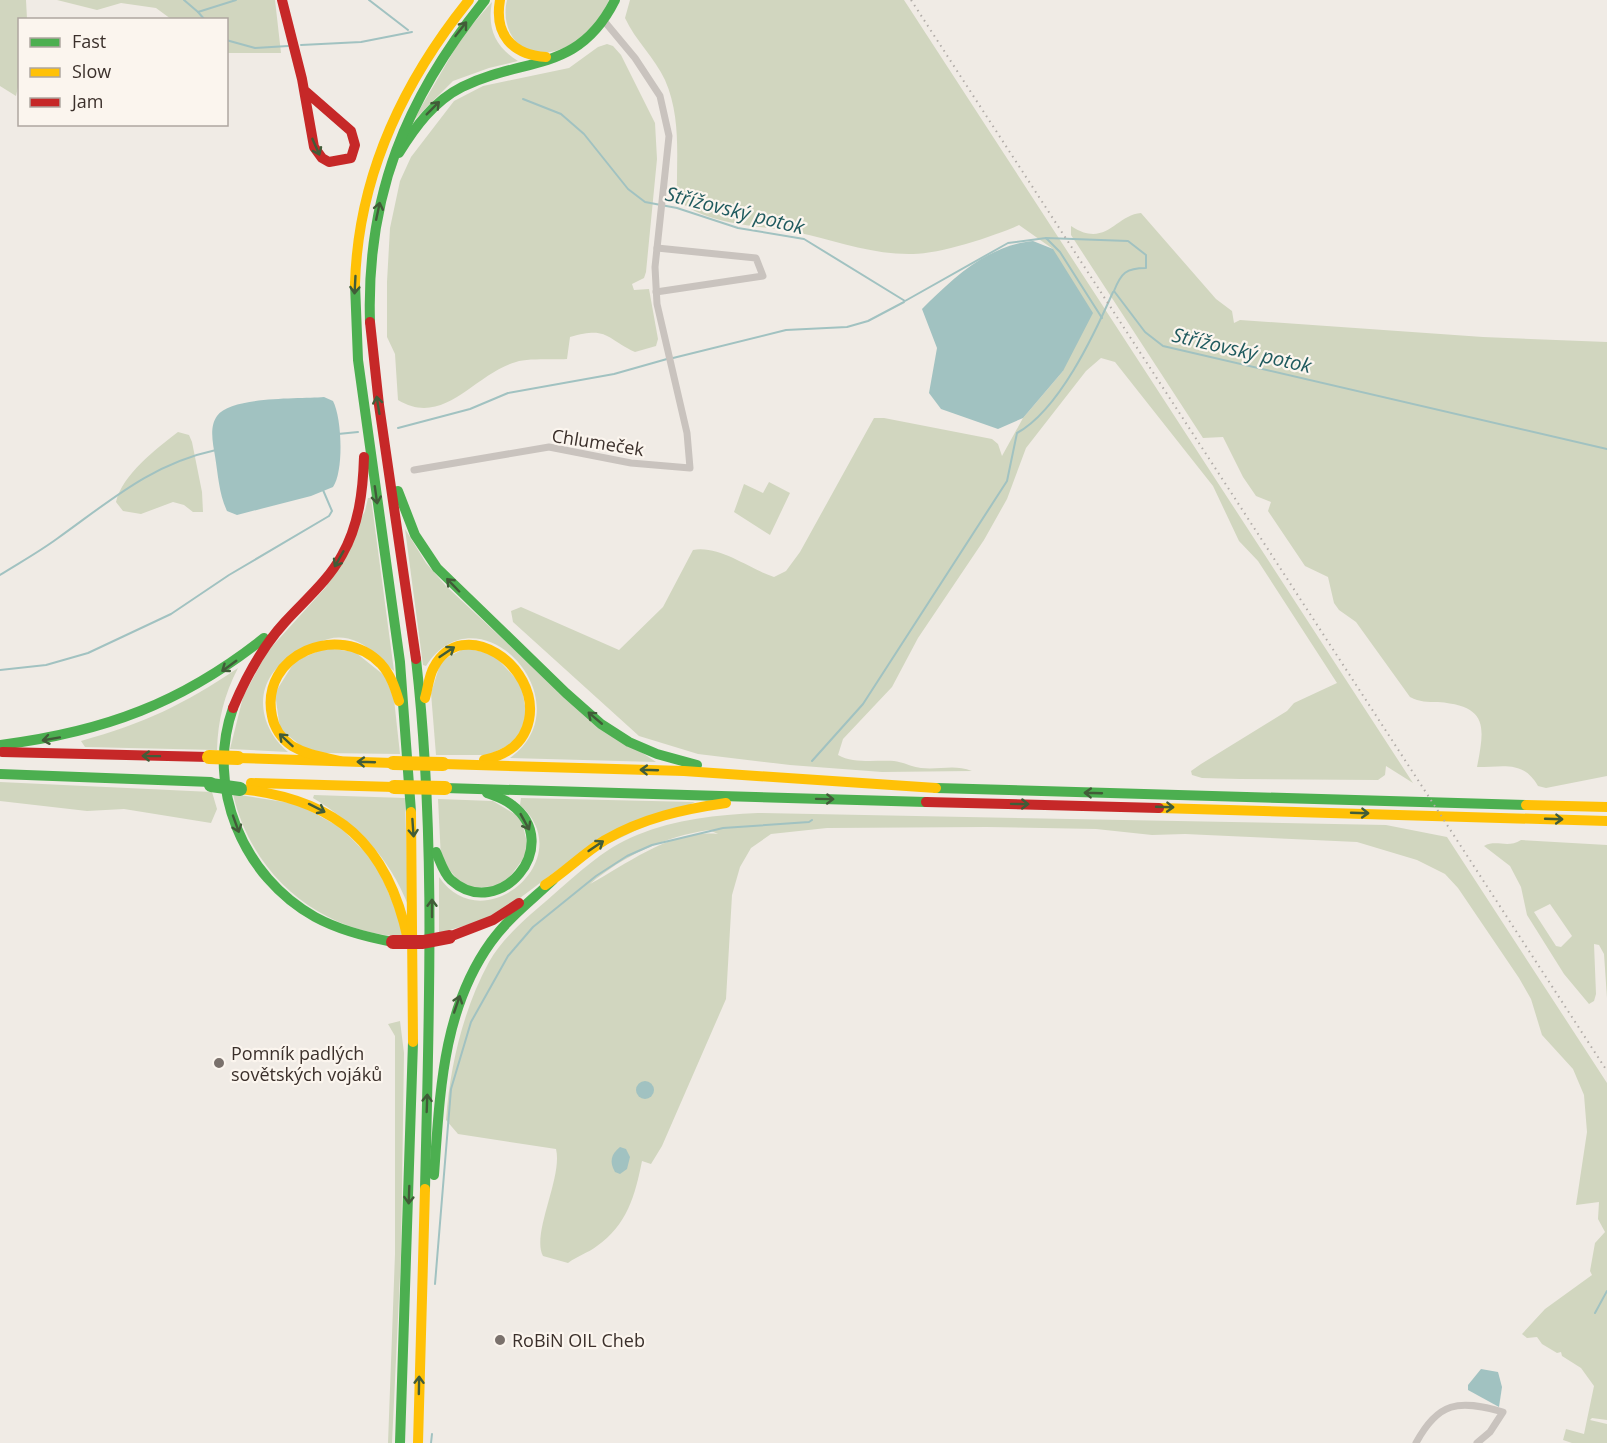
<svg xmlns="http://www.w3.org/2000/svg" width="1607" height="1443" viewBox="0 0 1607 1443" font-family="'Open Sans',sans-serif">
<rect width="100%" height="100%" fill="#f0ebe5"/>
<g fill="#d1d6bf" fill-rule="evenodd">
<path d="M0,0H26L27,19L20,20V78L16,96L0,86Z"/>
<path d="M57,0H275L281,53H227L226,20L171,19L156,8L121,3L97,10Z"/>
<path d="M507,0H609C599,22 584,40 561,49C525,63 499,35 507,0Z"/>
<path d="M630,0H904L1413,783L1386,766L1385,775L1378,780L1240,779L1202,778L1192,775L1191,771L1201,764L1287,711L1294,703L1337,683L1258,561L1239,541L1213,486L1115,362L1101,358L1086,371L1026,448L1007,499L984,540L918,638L892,687L843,739L838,755C854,764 876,760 894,761C903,762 912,767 921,768C940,770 954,764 972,771L882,772L790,765L698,754L639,736L513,622L511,611L521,607L619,650L663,607L693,550C720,545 749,569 774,577L786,571L800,552L874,418H884L992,439L998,444L1002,456L1023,418L1063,371L1053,249L1019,225C995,236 939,254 913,254C877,255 842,243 809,235C764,224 715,229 677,200C676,159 682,119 665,80C655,58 635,40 625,18Z"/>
<path d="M492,2C487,28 495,47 518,61L489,68L453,81L413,121L463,35Z"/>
<path d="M607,44L613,46L621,55L655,123L657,159L646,272L644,278L632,284L634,290L649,289L658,339L656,346L635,352C605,338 608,326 570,337L567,359C553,360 527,358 516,362C474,374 444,428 398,400L395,354L387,337V282L390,228L400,181L411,157L454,101L483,86L569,68L598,47Z"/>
<path d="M1141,213L1216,299L1232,311L1234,323L1240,320L1483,337L1607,342V776L1546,788L1538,786C1523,760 1504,767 1477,767C1485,726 1488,706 1438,702C1427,702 1420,702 1410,697L1356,622L1339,610L1334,603L1328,577L1305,566L1268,511L1271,502L1256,496L1243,477L1223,437L1203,438L1071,235V226C1106,249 1115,215 1141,213Z"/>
<path d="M178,432L189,435L192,442L202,492L203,512H193L184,505L173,502L141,514L123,511L116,502C122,475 156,449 178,432Z"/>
<path d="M769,482L790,493L770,535L734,512L744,484L763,493Z"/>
<path d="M368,498H371L394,671C383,662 371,648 358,642C334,631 318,642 298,655C291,660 277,666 272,674C254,700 265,733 288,752L230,749L243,697L267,652L326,587L365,511Z"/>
<path d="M405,529L426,563L446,586L580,711L656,762L510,758C587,702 479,585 426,666L423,665Z"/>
<path d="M326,648L355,652L385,676L394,699L400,754L322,753L305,749L280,729L275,693L295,661Z"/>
<path d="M465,648L493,654L521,684L527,717L515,742L488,755H436L431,693L441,661Z"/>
<path d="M238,668C224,695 218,720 217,750L85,747L81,741C145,723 183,705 238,668Z"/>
<path d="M0,782L212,792L217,809L211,823L124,809L87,811L0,801Z"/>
<path d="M233,794L297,804L340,827L376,863L407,937C322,934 252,877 233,794Z"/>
<path d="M314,795L405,798L408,905C389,856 357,825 313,798Z"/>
<path d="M521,798L695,802L564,865L516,901L488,919L439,933V877C483,942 581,858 520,805Z"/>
<path d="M438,799L493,801L521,818L529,851L503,886L464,888L441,859Z"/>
<path d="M758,813L1386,825L1447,837L1607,1083V1420L1592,1418L1590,1420L1607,1424V1443H1572L1563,1440L1566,1429L1584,1434L1594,1386L1581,1368L1562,1356L1561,1352L1557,1353L1542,1344L1537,1337L1527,1338L1522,1334L1545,1309L1592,1275L1590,1271L1595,1243L1605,1232L1598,1219L1599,1202L1576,1205L1587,1132L1584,1095L1573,1069L1542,1035L1531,999L1519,978L1458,888L1445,874L1417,860L1357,842L1185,834L1152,835L1096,829L986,827L827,828L771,834L751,848L740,867L732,895L726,999L662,1146L651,1164L642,1161C635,1196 627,1225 597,1246C588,1253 577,1256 568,1263L543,1256C531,1234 563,1177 556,1149L458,1134L446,1120C450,1066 463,1010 489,962C501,940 526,918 545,902C573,878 603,848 637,835C676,819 717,815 758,813ZM709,830L718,834C671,829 629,863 590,884C623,856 666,836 709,830Z"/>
<path d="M1521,840L1607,845V998L1604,954L1599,945L1594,944L1596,994L1594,1001L1589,1004L1564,974L1527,915L1521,887L1510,866L1484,846C1497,839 1507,849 1521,840ZM1550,904L1572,936L1561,947L1556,946L1534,912Z"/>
<path d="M400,1021L404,1053L401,1255L392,1443H388L395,1254V1036L388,1024Z"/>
</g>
<g fill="#a1c2c1">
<path d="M1033,241L1053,249L1093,313L1063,371L1023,418L998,429L941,409L929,393L937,348L922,309C953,278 988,245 1033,241Z"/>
<path d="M324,397L333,401C342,418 344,471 333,487L311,496L237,515L227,511C219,494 218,474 215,456C213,444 209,427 217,416C231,396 300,399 324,397Z"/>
<circle cx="645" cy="1090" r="9"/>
<path d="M620,1147L626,1149L630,1157L627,1169L620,1174L615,1172C609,1162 611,1154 620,1147Z"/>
<path d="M1481,1369L1498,1372L1502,1387L1499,1407L1468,1390V1385Z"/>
</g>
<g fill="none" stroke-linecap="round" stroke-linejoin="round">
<g stroke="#a1c2c1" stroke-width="2">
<path d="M184,0L198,12L236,0"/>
<path d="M369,0L408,30"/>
<path d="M198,12L205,20"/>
<path d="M226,40L255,48L288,46"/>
<path d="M301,45L361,42L412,32"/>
<path d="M523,99L561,114L584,134L628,189L645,202L677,208L738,228L804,239L905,301L1008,243L1046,238L1128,241L1146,255V268C1126,268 1121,273 1114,291L1145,332L1163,346L1607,449"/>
<path d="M1046,238L1060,252L1102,318"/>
<path d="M673,358L786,330L847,327L868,321L904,302"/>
<path d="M398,428L470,409L508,393L614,374L667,359"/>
<path d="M338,434L358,432"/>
<path d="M0,575C19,563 39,552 58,538C110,501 151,464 216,450"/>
<path d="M0,670L46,665L88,653L171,614L229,575L329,516L332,511L323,490"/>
<path d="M812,761L863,704L1007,481L1017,433C1059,410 1094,335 1113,292"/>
<path d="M435,1284L451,1089L471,1022L508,956L533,927L596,876L627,856L652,845L723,828L809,822L812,820"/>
<path d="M1595,1313L1607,1291"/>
<path d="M431,1443L432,1434"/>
</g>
<g stroke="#c9c3be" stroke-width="7">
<path d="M656,292L763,276L756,258L657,248"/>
<path d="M414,470L549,447L631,463L690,468L687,433L657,304L655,267L669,136L660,96L635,58L605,22"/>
<path d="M1416,1443C1438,1402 1458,1399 1503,1412L1490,1432L1477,1443"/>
</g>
<g stroke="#4caf50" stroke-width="10">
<path d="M399,153C415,127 434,101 462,87C525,56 578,74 615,0"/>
<path d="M355,284L358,360L400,662L411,812"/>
<path d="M370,322C366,195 406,98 485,0"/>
<path d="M398,491L415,535L437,568L566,693L601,724L629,742L657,754L697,765"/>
<path d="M416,659C436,835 429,1012 425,1189"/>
<path d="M233,708C205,787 243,877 315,917C339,930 366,937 393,942"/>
<path d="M0,745C104,732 182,703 264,638"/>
<path d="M0,774L211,782"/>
<path d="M445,788L926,802"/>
<path d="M936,788L1526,805"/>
<path d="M436,852C440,861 444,874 451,880C499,923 565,845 512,805C505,799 495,796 487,793"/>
<path d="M434,1175C440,1094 442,1010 491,942C508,918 532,900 553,880"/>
<path d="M400,1443L413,1042"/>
</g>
<g stroke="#ffc107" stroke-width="10">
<path d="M500,0C494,34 512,55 546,57"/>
<path d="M355,284C358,177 403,82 469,0"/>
<path d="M425,698C428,688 429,675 434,667C462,614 540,665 529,720C524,744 507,755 484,760"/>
<path d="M238,758L393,763"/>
<path d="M340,761C323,757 307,755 292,746C282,739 274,728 272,716C259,654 340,621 381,664C391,675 395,688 399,701"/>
<path d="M443,764L684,771L936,788"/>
<path d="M251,783L394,787"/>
<path d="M240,789C337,799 388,844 408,940"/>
<path d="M1526,805L1607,807"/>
<path d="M1159,808L1607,821"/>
<path d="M411,812L413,1042"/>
<path d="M545,885C566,871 584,853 605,840C643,818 684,809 726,803"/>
<path d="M418,1443L425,1189"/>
</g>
<g stroke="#c62828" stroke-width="10">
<path d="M282,0L302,79L314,147L322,158L329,162L351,158L355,145L351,131L304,90"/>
<path d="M370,322L379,405L416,659"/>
<path d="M233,708C246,677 262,647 285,622C305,600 328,581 342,555C359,525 363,491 364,457"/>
<path d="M2,752L209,757"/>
<path d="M926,802L1159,808"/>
<path d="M449,937L493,920L519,903"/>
</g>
<path stroke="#b1aca8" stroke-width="2" stroke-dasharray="1.5 4.5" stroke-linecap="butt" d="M911,0L1607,1071"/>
<path stroke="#4caf50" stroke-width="14" d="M211,785L240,789"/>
<g stroke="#ffc107" stroke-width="14">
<path d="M209,757L238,758"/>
<path d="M393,763L443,764"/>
<path d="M394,787L445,788"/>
</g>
<path stroke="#c62828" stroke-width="14" d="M393,942H423L449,937"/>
</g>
<defs><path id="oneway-shaft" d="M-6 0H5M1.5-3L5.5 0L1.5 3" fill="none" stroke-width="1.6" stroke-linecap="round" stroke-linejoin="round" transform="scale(1.5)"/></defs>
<g stroke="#415c38">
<use href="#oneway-shaft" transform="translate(461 29) rotate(-52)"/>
<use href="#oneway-shaft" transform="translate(433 108) rotate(-45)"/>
<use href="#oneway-shaft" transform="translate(316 147) rotate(66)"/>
<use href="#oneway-shaft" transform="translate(378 211) rotate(-78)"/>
<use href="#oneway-shaft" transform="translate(355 285) rotate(93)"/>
<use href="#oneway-shaft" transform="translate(378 405) rotate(-99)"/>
<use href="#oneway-shaft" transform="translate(376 495) rotate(82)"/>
<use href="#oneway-shaft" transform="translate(339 559) rotate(120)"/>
<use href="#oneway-shaft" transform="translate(453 585) rotate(-134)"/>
<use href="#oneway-shaft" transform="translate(447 652) rotate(-34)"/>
<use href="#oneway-shaft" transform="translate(229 666) rotate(144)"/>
<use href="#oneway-shaft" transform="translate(595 718) rotate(-140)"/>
<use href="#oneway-shaft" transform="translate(51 739) rotate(170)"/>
<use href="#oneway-shaft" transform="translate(286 740) rotate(-137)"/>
<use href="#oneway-shaft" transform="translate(151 756) rotate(-179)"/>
<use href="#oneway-shaft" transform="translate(366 762) rotate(-178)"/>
<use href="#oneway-shaft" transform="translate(649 770) rotate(-178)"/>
<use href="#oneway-shaft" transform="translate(1093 793) rotate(-178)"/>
<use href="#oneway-shaft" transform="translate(825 799) rotate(1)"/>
<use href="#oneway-shaft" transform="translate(1020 804) rotate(1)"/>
<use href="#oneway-shaft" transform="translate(1165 807) rotate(2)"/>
<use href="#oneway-shaft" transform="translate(317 808) rotate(27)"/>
<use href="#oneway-shaft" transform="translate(1360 813) rotate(2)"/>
<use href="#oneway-shaft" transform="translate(1554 819) rotate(2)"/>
<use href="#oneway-shaft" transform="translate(525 822) rotate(61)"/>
<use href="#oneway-shaft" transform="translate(236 824) rotate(70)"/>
<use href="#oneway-shaft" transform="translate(413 828) rotate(86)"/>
<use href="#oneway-shaft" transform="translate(596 846) rotate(-34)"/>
<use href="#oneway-shaft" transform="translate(432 908) rotate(-90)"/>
<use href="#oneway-shaft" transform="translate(457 1004) rotate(-71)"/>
<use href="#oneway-shaft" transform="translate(427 1103) rotate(-88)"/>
<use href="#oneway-shaft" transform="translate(409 1195) rotate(92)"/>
<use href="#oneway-shaft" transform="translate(419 1385) rotate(-89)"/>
</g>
<g fill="#7a716c" stroke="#fbf5ee" stroke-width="2">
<circle cx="219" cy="1063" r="6"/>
<circle cx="500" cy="1340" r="6"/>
</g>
<g text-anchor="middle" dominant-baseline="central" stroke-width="4.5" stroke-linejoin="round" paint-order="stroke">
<g font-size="18" fill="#3b302b" stroke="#fbf5ee">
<text transform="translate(598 442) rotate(9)">Chlumeček</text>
</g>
<g font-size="18" fill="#3b302b" stroke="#fbf5ee" text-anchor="start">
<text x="231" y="1053">Pomník padlých<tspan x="231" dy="21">sovětských vojáků</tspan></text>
<text x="512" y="1340">RoBiN OIL Cheb</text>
</g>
<g font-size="20" font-style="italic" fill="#1f5a5e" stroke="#fbf5ee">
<text transform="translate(735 210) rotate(14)">Střížovský potok</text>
<text transform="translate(1242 350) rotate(13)">Střížovský potok</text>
</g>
</g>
<rect x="18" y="18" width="210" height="108" fill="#fbf5ee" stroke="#aea6a0" stroke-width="1.5"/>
<rect x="30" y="38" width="30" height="9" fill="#4caf50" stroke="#aea6a0" stroke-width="1.5"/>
<text x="72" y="48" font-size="18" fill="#3b302b">Fast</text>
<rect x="30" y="68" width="30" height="9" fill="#ffc107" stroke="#aea6a0" stroke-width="1.5"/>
<text x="72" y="78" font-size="18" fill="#3b302b">Slow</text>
<rect x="30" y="98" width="30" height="9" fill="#c62828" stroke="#aea6a0" stroke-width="1.5"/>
<text x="72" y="108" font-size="18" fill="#3b302b">Jam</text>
</svg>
